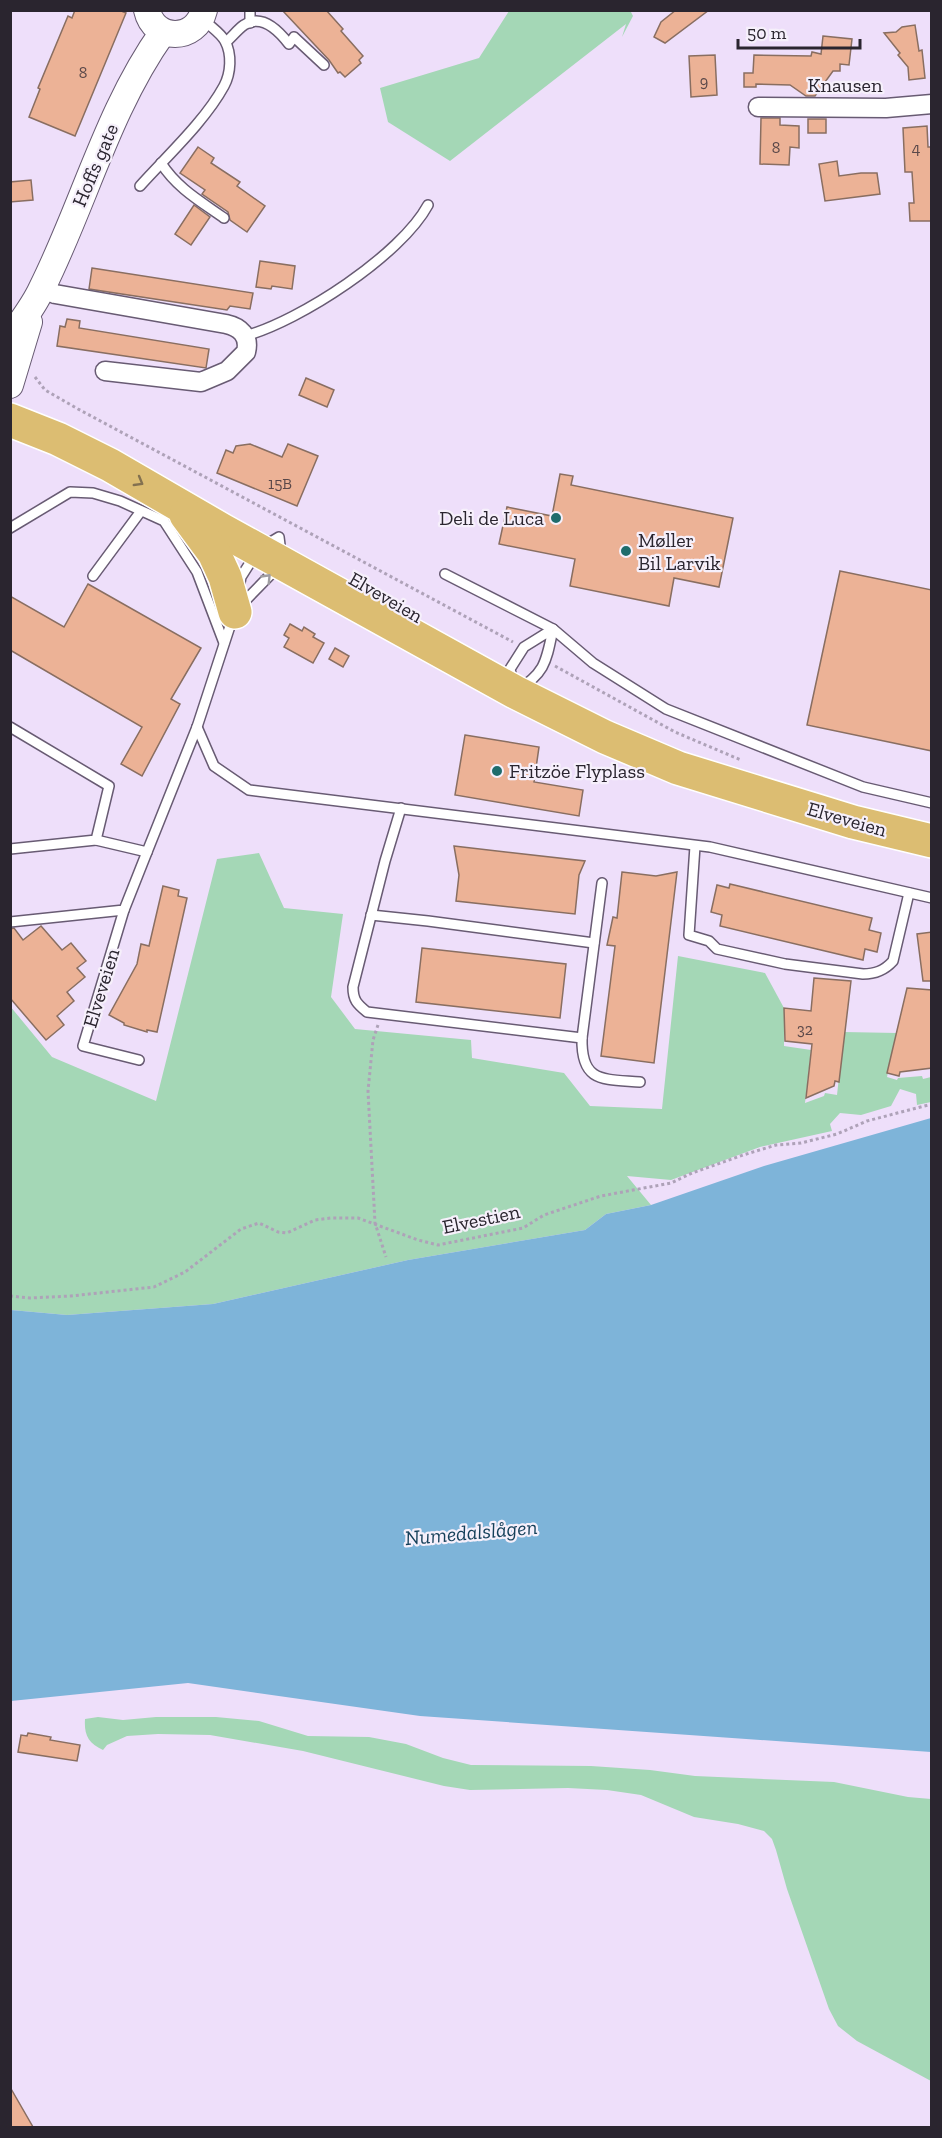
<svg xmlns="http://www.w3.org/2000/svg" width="942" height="2138" viewBox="0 0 942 2138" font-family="'Zilla Slab',serif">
<rect width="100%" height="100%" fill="#eedffa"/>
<g fill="#a4d7b6">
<path d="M630,10L633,16L622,37L626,24L450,161L388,122L380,88L479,58L509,11Z"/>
<path d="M259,853L284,908L343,914L331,997L355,1029L471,1040L472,1058L564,1073L590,1106L662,1109L678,956L765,973L784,1008V1046L811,1050L805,1103L824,1096L825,1093L837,1095L844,1032L897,1033L887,1077L897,1080L898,1078L922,1076L923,1079L931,1077V1102L917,1105L916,1094L900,1089L891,1106L861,1115L840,1113L830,1124L832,1131L760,1147L671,1180L627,1176L651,1205L606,1214L585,1230L408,1260L213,1304L67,1315L11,1310L10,1006L52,1057L156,1101L217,859Z"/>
<path d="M98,1717L123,1720L156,1717H216L259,1721L308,1736L369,1737L406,1744L443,1758L471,1765L591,1766L650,1770L695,1776L834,1782L908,1797L931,1799V2081L857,2041L838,2026L829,2009L787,1889L776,1850L772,1839L764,1831L738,1824L694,1817L641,1795L607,1790L568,1788L470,1790L444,1786L303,1751L210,1735L158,1734L127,1736L107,1745L103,1750C88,1743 84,1735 85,1719Z"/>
</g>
<path fill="#7eb4d9" d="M931,1118V1752L420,1716L188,1683L11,1701V1310L67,1315L213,1304L408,1260L585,1230L606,1214L651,1205L764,1166Z"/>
<g fill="#ecb296" stroke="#896e61" stroke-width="1.5">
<path d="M75,10H119L126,13L75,136L29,117L40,89L38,88L68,16L72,18Z"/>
<path d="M282,10H326L343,29L341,31L363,56L359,60L361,63L345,77L340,72L338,73L329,60Z"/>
<path d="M676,10H709L665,43L654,37L661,22Z"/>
<path d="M915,25L919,51L922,50L925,78L909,80L908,67L898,55L900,53L884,33L896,32L902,27Z"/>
<path d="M823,36L852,39L849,65L840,64V71H833L815,96H806L790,85L756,84V87H744V73H753L754,55L811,56L812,52L821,54Z"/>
<path d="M715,55L717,95L691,97L689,56Z"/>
<path d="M761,118H780V125L799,126V148L790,147L789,165L760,164Z"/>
<rect x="808" y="119" width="18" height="14"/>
<path d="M927,126L928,147H932V221H910L909,203H914L912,172H905L903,128Z"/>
<path d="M198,147L214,158L211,163L240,182L237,186L265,206L247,232L230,220L228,212L202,194L205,190L180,173Z"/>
<path d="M837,161L839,176L861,173H877L880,194L825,201L819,164Z"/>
<path d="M31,180L33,200L10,202V182Z"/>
<path d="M194,205L210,217L191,245L175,234Z"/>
<path d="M260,261L295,266L292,289L272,286L271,289L256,287Z"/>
<path d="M92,268L253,293L250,309L230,306L227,310L89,289Z"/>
<path d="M67,319L80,321L79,328L209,349L206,368L57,346L60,326L65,327Z"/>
<path d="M306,378L334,390L327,407L299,395Z"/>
<path d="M250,444L282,457L288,444L318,456L297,506L217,473L226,450L233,453L236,446Z"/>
<path d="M560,474L573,476L571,485L733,518L719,587L674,578L669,606L570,586L575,559L499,544L507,507L552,516Z"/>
<path d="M840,571L932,590V751L807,725Z"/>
<path d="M88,584L201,648L171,699L180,704L142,776L121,764L142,727L10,650V596L64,627Z"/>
<path d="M290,624L302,631L304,627L315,634L313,637L324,643L313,663L284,647L289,638L284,635Z"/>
<path d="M335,648L349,656L343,667L329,659Z"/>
<path d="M465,735L539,747L534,782L583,790L579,816L455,795Z"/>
<path d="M454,846L585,861L579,875L575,914L456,901L459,875Z"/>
<path d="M622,872L656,876L677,872L654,1063L601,1056L615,946L607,945L613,917L617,918Z"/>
<path d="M730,884L872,918L869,930L881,933L877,952L865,949L863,960L720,926L722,915L711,912L717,885L729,888Z"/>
<path d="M163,886L179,890L178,896L187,898L157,1032L147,1030V1032L124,1025V1023L109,1015L137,964L141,944L149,946Z"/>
<path d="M41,926L62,950L71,943L86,961L77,968L85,977L67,992L74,1001L57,1016L64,1025L46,1040L10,998V929L14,928L23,940Z"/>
<path d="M932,932V981H923L917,934Z"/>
<path d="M422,948L566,964L560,1018L416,1002Z"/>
<path d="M814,978L851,981L839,1082L835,1081L834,1086L806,1098L812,1044L785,1041L784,1008L811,1011Z"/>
<path d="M907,988L932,990V1068L900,1072L899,1076L887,1073Z"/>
<path d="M28,1733L51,1737L50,1740L80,1745L77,1761L18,1752L21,1735L27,1736Z"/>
<path d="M10,2087L33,2127H10Z"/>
</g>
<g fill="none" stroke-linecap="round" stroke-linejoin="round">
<defs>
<g id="lane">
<path d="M250,23V10"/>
<path d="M226,42C232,37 237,30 244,25C262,13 279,31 289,44L294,37L324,65"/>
<path d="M161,163C177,188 200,201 224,218"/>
<path d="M140,186C167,156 205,121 224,86C231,73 232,54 225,41C220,32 209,26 202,18"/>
<path d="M245,336C300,321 401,255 428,205"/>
<path d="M10,528L70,492L93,493L120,501L164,521L197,572L224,643"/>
<path d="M264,546L279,537L281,553"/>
<path d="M445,574L553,629L593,663L666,709L863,787L932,803"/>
<path d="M93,576L141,511"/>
<path d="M239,588L241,577L255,555"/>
<path d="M241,605L277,568"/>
<path d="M553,629C546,663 545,673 515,692L510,669L524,647Z"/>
<path d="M10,727L109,786L96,840L10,849"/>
<path d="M197,727L214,766L249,790L710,847L932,898"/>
<path d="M401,808L385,861L353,987C353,1000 357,1004 367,1012L582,1038L602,883"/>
<path d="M96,840L147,852L197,727L233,617"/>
<path d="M695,846L689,935L709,941L717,949L785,964L863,974C875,974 884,971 893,961L909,893"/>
<path d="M124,910L83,1046L139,1060"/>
<path d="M371,915L428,921L594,943"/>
<path d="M10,922L124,910L147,852"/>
<path d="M582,1038C581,1083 603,1079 640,1082"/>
</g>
<g id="street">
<path d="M758,107L886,108L932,104"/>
<path d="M42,288L55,294L226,324C240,327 250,336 246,352L227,371L201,382L105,371"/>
</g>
<g id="secondary">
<path d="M147,10C154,42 196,42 204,10"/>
<path d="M10,338C21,322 34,306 42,288C84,204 108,109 163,32"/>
<path d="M10,385L29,322"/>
</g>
<g id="highway">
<path d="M10,420L58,439L110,465L222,530L515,692L605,737L678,768L853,822L932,841"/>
<path d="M186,515L214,553L225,577L235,612"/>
</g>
</defs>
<use href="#lane" stroke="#685b73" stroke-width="12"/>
<use href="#street" stroke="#685b73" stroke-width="21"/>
<use href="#secondary" stroke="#685b73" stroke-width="28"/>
<use href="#highway" stroke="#fff" stroke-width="36"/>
<g stroke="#aea2b8" stroke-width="3" stroke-dasharray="3 3" stroke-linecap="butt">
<path d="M35,377L45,390L78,409L513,642"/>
<path d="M555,666L675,732L741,760"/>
<path d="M378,1025L373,1040L368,1091L375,1223L386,1257"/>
<path d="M10,1296L30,1298L71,1296L154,1287L185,1272L241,1229L259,1223L278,1232L287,1233L315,1220L331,1218H358L418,1240L438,1245L523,1228L544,1215L601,1196L671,1183L692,1173L743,1155L776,1145L801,1143L837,1134L867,1121L932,1104"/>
</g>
<use href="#lane" stroke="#fff" stroke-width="9"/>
<use href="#street" stroke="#fff" stroke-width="18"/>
<use href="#secondary" stroke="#fff" stroke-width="26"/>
<use href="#highway" stroke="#dcbd72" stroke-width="33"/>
</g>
<defs><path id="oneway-chevron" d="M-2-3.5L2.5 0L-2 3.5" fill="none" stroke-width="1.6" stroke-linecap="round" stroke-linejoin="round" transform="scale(1.5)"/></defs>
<use stroke="#837150" href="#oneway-chevron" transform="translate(139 482) rotate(30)"/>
<use stroke="#9f9da1" href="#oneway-chevron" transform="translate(267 578) rotate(-46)"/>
<g fill="#1f6c6c" stroke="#f6f0fb" stroke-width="2">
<circle cx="556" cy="518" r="6"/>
<circle cx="626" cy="551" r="6"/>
<circle cx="497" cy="771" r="6"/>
</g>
<g text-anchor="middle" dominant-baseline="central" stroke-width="4.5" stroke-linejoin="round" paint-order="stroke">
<g font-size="16" fill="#5a4849">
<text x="83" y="72">8</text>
<text x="704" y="81">9</text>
<text x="776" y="147">8</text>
<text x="916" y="148">4</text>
<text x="280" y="483">15B</text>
<text x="805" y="1029">32</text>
</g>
<g font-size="20" fill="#2a252f" stroke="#f6f0fb">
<text x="845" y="85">Knausen</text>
<text transform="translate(95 165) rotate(-67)">Hoffs gate</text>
<text transform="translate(386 597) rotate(30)">Elveveien</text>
<text transform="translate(847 819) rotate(16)">Elveveien</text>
<text transform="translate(101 988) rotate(-73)">Elveveien</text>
<text transform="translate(481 1219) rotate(-12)">Elvestien</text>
</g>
<g font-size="20" fill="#2a252f" stroke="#f6f0fb" text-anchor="start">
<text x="544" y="518" text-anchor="end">Deli de Luca</text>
<text x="638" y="540">Møller<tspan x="638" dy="23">Bil Larvik</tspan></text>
<text x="509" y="771">Fritzöe Flyplass</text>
</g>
<g font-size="21" font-style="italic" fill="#143f59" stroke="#f6f0fb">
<text transform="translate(471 1532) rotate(-5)">Numedalslågen</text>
</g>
</g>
<rect width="942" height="2138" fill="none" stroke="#2a252f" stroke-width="24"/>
<path d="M738 39v9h122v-9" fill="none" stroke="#2a252f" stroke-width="3"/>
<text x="747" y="39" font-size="18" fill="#2a252f" stroke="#f6f0fb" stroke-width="4.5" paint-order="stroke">50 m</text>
</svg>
